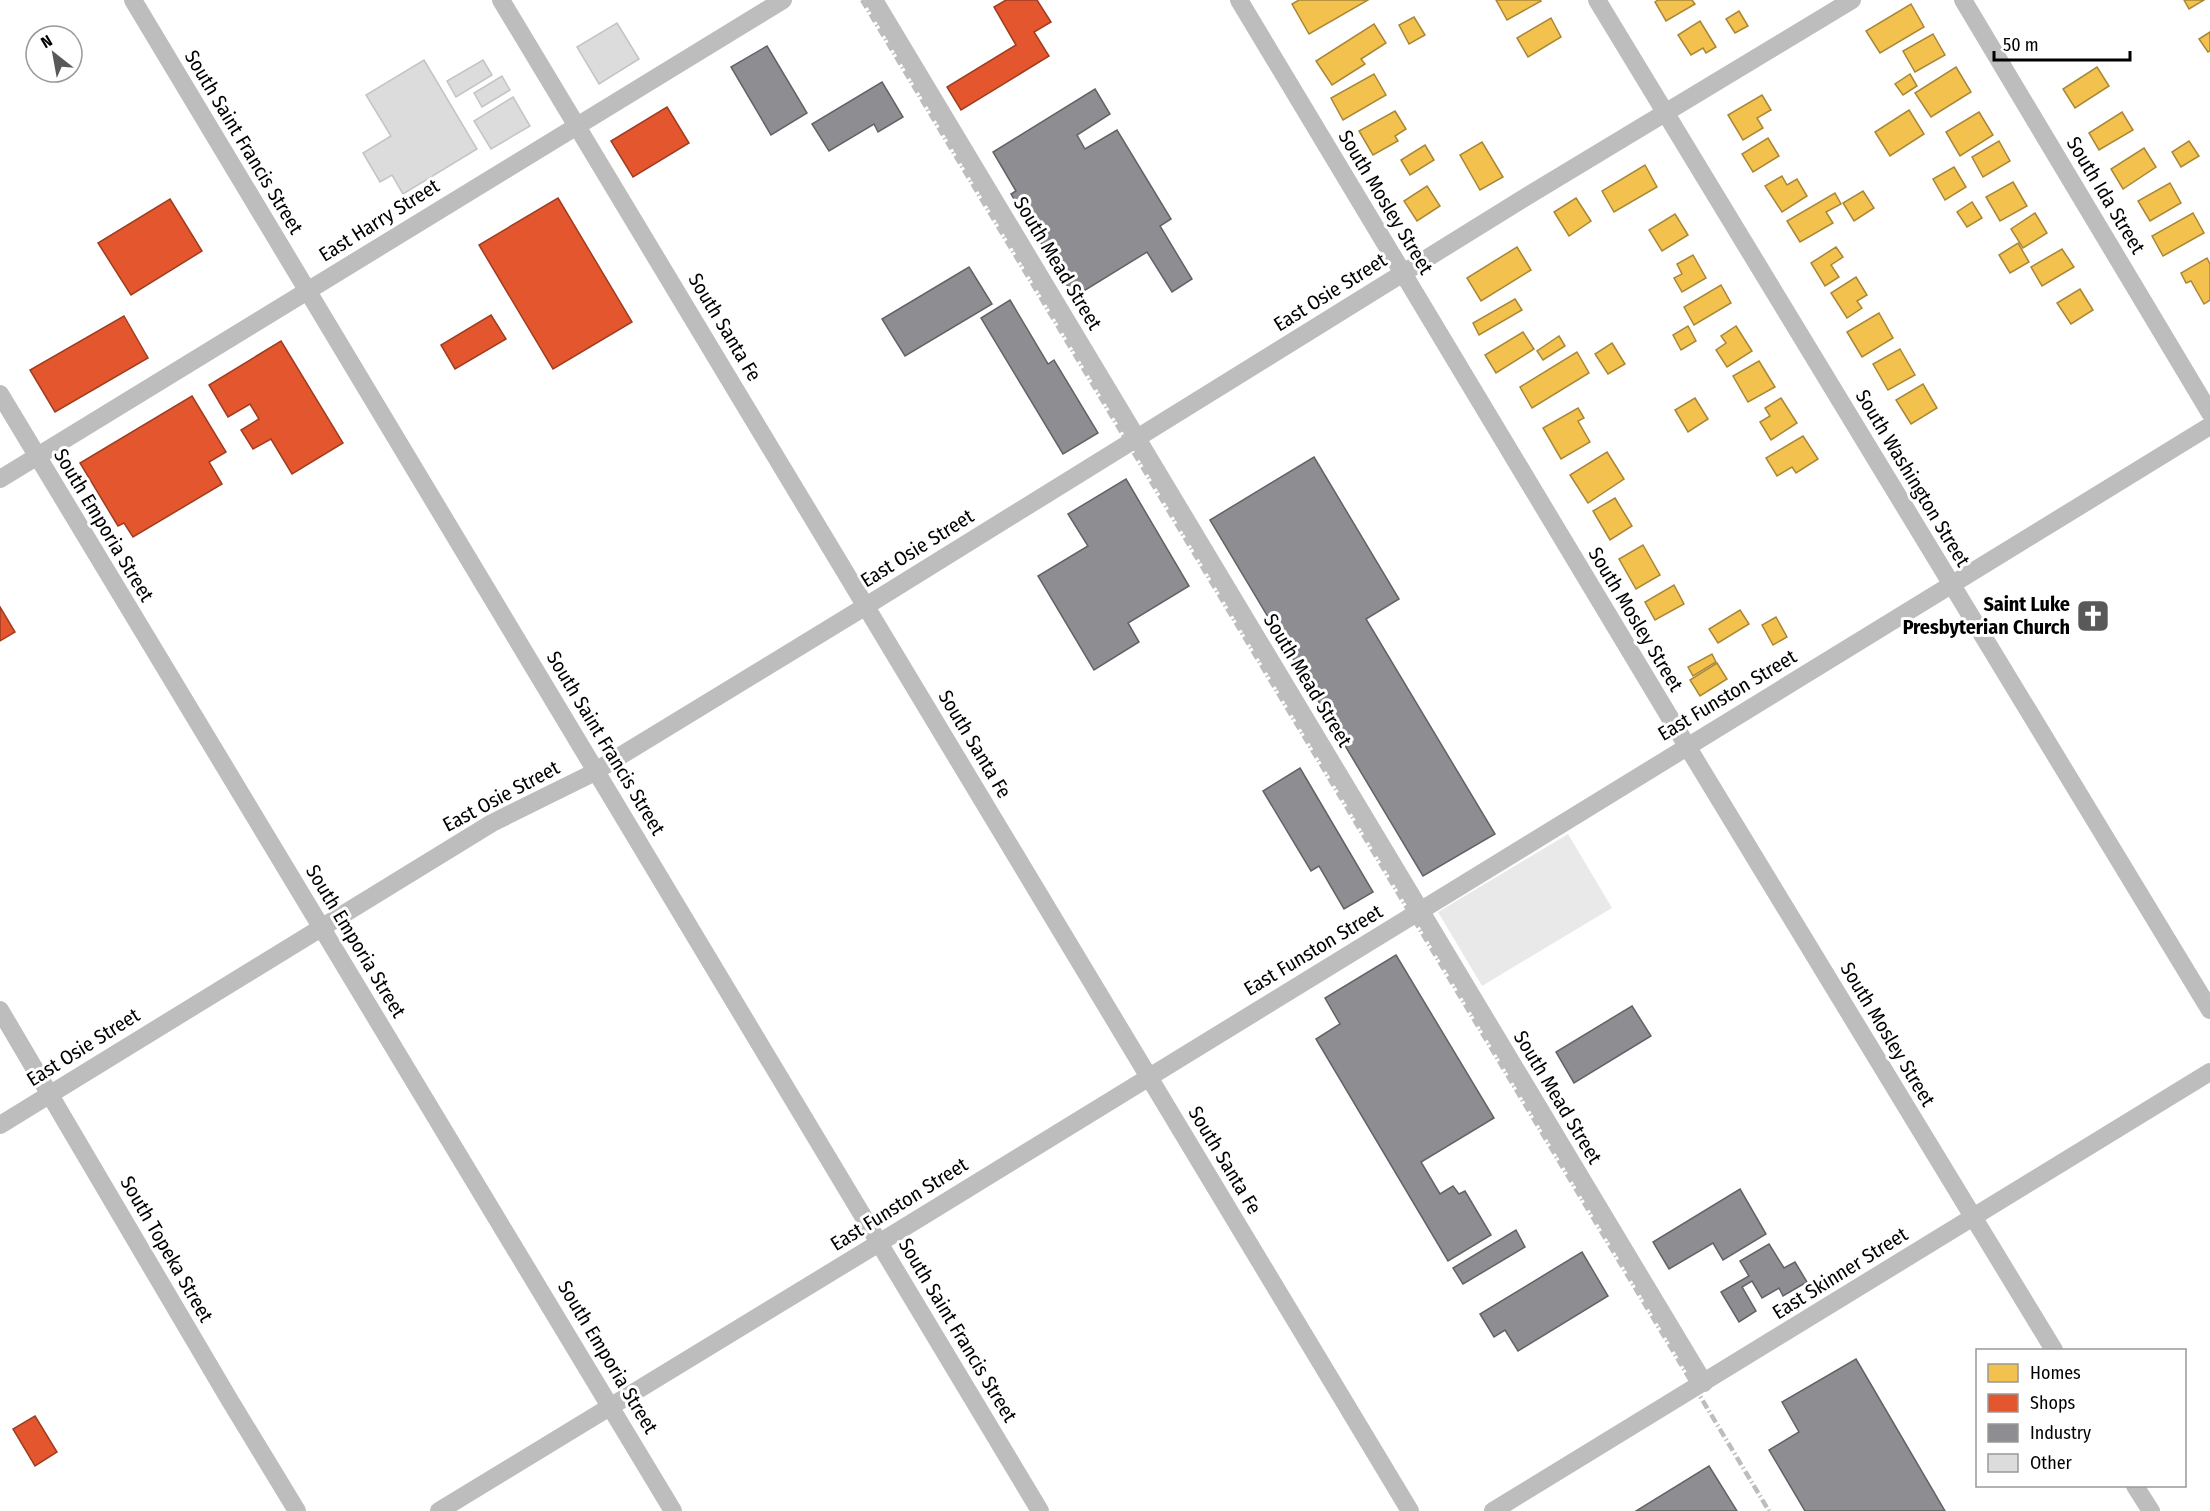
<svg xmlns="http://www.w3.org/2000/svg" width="2210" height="1511" viewBox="0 0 2210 1511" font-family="'Fira Sans Condensed',sans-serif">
<rect width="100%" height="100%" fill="#fff"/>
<path fill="#e9e9e9" d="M1568,834L1612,908L1482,986L1438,912Z"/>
<g fill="#f2c14e" stroke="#a98737" stroke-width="1.5">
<path d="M1299,0H1368L1309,34L1292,4Z"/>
<path d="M1496,0H1540L1541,1L1507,20Z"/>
<path d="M1658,0H1692L1695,4L1666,21L1655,2Z"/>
<path d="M2184,0H2204L2189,9Z"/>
<path d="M1911,4L1924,27L1880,53L1866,31Z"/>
<path d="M1739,11L1748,26L1735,33L1726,19Z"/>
<path d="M1414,17L1425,35L1409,44L1399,25Z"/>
<path d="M1551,18L1561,37L1528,57L1517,38Z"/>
<path d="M1700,21L1716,47L1706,53L1703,48L1691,55L1678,35Z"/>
<path d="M1374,24L1386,43L1361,59L1365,64L1332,85L1316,61Z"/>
<path d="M2210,32V51L2208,52L2199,39Z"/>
<path d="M1933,34L1945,55L1915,72L1903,51Z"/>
<path d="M1956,67L1971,92L1931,117L1915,93Z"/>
<path d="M2097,67L2109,86L2075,108L2063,89Z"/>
<path d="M1374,74L1386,95L1343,120L1331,98Z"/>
<path d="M1910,74L1917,86L1903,95L1895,84Z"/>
<path d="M1762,95L1771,110L1757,118L1763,128L1743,140L1728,115Z"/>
<path d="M1909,110L1924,134L1890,156L1875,132Z"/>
<path d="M1395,111L1406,129L1395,136L1398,141L1373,155L1359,131Z"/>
<path d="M1979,112L1993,135L1960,156L1946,132Z"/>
<path d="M2122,112L2133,130L2099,150L2089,133Z"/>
<path d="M1768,138L1779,156L1753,172L1742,154Z"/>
<path d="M1999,141L2010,161L1983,177L1972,157Z"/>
<path d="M2189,141L2199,156L2181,167L2172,152Z"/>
<path d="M1482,142L1503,177L1480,190L1460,155Z"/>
<path d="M1425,145L1434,160L1410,175L1401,160Z"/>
<path d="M2144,148L2156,167L2123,189L2111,169Z"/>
<path d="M1645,165L1657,187L1614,212L1602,191Z"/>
<path d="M1954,167L1966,187L1945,200L1933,179Z"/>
<path d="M1782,176L1787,185L1797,179L1807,196L1782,212L1765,186Z"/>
<path d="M2013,182L2027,206L2000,221L1986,197Z"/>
<path d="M2170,183L2181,203L2150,221L2138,201Z"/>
<path d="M1427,186L1440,206L1417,221L1404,201Z"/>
<path d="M1863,191L1874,208L1854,221L1843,203Z"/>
<path d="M1835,193L1841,204L1826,212L1833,223L1800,242L1787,221Z"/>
<path d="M1576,198L1591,221L1569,236L1554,212Z"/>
<path d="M1972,202L1982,218L1967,227L1957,212Z"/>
<path d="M2035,213L2047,233L2023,248L2011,229Z"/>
<path d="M2193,213L2204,233L2163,256L2152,236Z"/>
<path d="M1675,214L1688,235L1662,251L1649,230Z"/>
<path d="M2018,243L2029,262L2010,273L1999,255Z"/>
<path d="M1517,247L1531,270L1481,301L1467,278Z"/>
<path d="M1836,247L1843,257L1831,265L1839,277L1825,286L1811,263Z"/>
<path d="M2062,249L2074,267L2042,286L2031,267Z"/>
<path d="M1693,255L1706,278L1682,292L1674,278L1682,274L1677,264Z"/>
<path d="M2207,258L2210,264V300L2204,304L2191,281L2186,283L2181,273Z"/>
<path d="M1856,277L1867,295L1857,301L1862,308L1847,318L1831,293Z"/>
<path d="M1721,285L1731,303L1694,325L1684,307Z"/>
<path d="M2080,289L2093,310L2071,324L2057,303Z"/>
<path d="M1515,299L1522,310L1479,335L1473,323Z"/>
<path d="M1879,313L1893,338L1862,357L1847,332Z"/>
<path d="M1688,326L1696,341L1681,350L1673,335Z"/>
<path d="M1736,326L1752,351L1727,367L1716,350L1726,343L1721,336Z"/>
<path d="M1523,332L1534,349L1496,373L1485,355Z"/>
<path d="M1559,336L1565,346L1543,360L1537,351Z"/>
<path d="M1612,343L1625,364L1608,374L1595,354Z"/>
<path d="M1900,349L1915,375L1888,390L1873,364Z"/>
<path d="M1577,352L1589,373L1532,408L1520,387Z"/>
<path d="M1759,361L1775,387L1748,402L1733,376Z"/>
<path d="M1923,384L1937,408L1911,424L1896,400Z"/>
<path d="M1695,398L1708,419L1688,432L1675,410Z"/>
<path d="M1781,398L1797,423L1771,440L1760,422L1770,416L1765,408Z"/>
<path d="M1578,408L1584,418L1578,421L1590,442L1561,459L1543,428Z"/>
<path d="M1803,436L1818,459L1796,473L1792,467L1777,476L1766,458Z"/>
<path d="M1607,452L1624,479L1588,503L1570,475Z"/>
<path d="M1615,498L1632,526L1610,540L1593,511Z"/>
<path d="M1643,545L1660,575L1636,589L1619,559Z"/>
<path d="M1674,585L1684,604L1655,620L1645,602Z"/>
<path d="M1740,610L1749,624L1718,643L1709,629Z"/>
<path d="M1776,617L1787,637L1773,645L1762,625Z"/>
<path d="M1712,654L1716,662L1693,676L1688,667Z"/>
<path d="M1717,663L1727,679L1700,696L1690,680Z"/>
</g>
<g fill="#e4572e" stroke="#a03d20" stroke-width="1.5">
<path d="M1006,0H1037L1051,22L1034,32L1049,56L961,110L947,87L1016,45L994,7Z"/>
<path d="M667,107L689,143L633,177L611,141Z"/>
<path d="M558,198L632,322L553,369L479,245Z"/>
<path d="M170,199L202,251L131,295L98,243Z"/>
<path d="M491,315L506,339L455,369L441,345Z"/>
<path d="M124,316L148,358L55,412L30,370Z"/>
<path d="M281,341L343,443L292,474L271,439L253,449L241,430L259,419L250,404L228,417L209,385Z"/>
<path d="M192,396L226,452L209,462L222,484L133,537L124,523L118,526L80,463Z"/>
<path d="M0,607L15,632L0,641Z"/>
<path d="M35,1416L57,1452L35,1466L13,1429Z"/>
</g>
<g fill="#8d8d92" stroke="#636366" stroke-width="1.5">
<path d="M767,46L807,113L771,135L731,67Z"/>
<path d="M882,82L903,117L878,132L874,124L829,151L812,124Z"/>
<path d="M1095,89L1110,114L1077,135L1085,149L1117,130L1171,219L1160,226L1192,279L1172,292L1147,252L1074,297L1011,194L1016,191L993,152Z"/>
<path d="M969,267L992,304L905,356L882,319Z"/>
<path d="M1010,300L1048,364L1054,360L1098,433L1063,454L981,318Z"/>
<path d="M1314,457L1399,599L1366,619L1495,834L1423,876L1210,520Z"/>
<path d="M1126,479L1189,586L1128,623L1139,642L1094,670L1038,576L1088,546L1068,514Z"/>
<path d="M1300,768L1373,892L1344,909L1319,866L1311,871L1263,791Z"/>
<path d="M1396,955L1494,1118L1421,1162L1440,1194L1453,1186L1459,1194L1465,1191L1491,1235L1448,1261L1316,1039L1340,1024L1325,998Z"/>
<path d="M1632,1006L1651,1036L1574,1083L1556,1052Z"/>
<path d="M1740,1189L1766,1234L1723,1260L1713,1243L1669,1269L1653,1242Z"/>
<path d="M1516,1230L1525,1247L1463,1284L1453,1268Z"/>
<path d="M1769,1244L1784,1268L1795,1262L1807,1282L1783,1296L1779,1288L1762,1298L1752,1281L1742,1287L1756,1311L1739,1322L1721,1292L1749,1276L1740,1261Z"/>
<path d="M1582,1252L1608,1296L1518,1351L1505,1330L1494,1337L1480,1314Z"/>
<path d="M1856,1359L1945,1511H1805L1769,1450L1799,1432L1782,1402Z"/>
<path d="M1709,1466L1737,1511H1636Z"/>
</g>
<g fill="#dcdcdc" stroke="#c4c4c4" stroke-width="1.5">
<path d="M617,23L639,59L599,84L577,47Z"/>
<path d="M424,60L477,149L403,194L392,175L380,182L363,153L391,136L366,95Z"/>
<path d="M483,60L492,75L456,97L447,81Z"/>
<path d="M502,76L510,90L482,107L474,93Z"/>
<path d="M513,97L530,126L491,149L474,121Z"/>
</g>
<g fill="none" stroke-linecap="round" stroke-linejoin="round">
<g stroke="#bdbdbd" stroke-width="18">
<path d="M133,0L1040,1511"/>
<path d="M501,0L1410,1511"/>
<path d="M874,0L1704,1383"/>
<path d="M1239,0L1687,746L2054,1350"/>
<path d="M1597,0L2210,1010"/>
<path d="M1963,0L2210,413"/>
<path d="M0,394L673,1511"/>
<path d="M0,479L783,0"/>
<path d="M0,1010L229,1399L297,1511"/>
<path d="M0,1125L492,823L589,775L612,761L866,606L1529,195L1852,0"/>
<path d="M2135,1486L2151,1511"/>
<path d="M439,1511L879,1243L2210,426"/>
<path d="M1493,1511L2210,1072"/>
</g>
<path stroke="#bdbdbd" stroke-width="4.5" stroke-dasharray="9 3 1.5 3" stroke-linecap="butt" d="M862,0L1769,1511"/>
</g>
<defs>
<symbol id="church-square" viewBox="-11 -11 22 22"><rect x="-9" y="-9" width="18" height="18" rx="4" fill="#595959" stroke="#fff"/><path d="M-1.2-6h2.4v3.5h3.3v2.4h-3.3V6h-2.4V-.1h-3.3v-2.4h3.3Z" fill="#fff"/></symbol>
</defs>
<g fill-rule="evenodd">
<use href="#church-square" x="2074" y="597" width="38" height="38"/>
</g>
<g text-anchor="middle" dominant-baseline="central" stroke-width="6" stroke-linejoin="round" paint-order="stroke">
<g font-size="20" fill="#000" stroke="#fff">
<text transform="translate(244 142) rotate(59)">South Saint Francis Street</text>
<text transform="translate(2106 195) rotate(59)">South Ida Street</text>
<text transform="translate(1386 202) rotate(59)">South Mosley Street</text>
<text transform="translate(379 220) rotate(-32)">East Harry Street</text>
<text transform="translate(1058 263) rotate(59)">South Mead Street</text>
<text transform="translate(1330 292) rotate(-32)">East Osie Street</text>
<text transform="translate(725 327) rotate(59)">South Santa Fe</text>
<text transform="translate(1913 478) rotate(59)">South Washington Street</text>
<text transform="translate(104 525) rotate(59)">South Emporia Street</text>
<text transform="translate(917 548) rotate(-32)">East Osie Street</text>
<text transform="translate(1636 619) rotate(59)">South Mosley Street</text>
<text transform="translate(1308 680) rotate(59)">South Mead Street</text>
<text transform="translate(1727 695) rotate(-31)">East Funston Street</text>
<text transform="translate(606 743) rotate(59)">South Saint Francis Street</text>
<text transform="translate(975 744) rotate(59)">South Santa Fe</text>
<text transform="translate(501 796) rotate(-28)">East Osie Street</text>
<text transform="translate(356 941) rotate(59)">South Emporia Street</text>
<text transform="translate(1313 950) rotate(-31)">East Funston Street</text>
<text transform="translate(1888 1034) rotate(59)">South Mosley Street</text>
<text transform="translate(83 1047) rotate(-32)">East Osie Street</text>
<text transform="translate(1558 1097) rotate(59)">South Mead Street</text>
<text transform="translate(1225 1160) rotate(59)">South Santa Fe</text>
<text transform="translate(899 1204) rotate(-32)">East Funston Street</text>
<text transform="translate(167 1249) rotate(60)">South Topeka Street</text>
<text transform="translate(1840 1273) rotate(-32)">East Skinner Street</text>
<text transform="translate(958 1330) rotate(59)">South Saint Francis Street</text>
<text transform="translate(608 1357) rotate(59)">South Emporia Street</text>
</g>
<g font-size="20" font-weight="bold" fill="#000" stroke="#fff" text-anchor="end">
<text x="2070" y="604">Saint Luke<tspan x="2070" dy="23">Presbyterian Church</tspan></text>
</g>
</g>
<rect x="1976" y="1349" width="210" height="138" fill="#ffffff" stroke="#999999" stroke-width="1.5"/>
<rect x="1988" y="1364" width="30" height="18" fill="#f2c14e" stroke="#999999" stroke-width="1.5"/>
<text x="2030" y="1379" font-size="18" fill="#000000">Homes</text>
<rect x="1988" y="1394" width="30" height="18" fill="#e4572e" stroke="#999999" stroke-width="1.5"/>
<text x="2030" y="1409" font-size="18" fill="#000000">Shops</text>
<rect x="1988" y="1424" width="30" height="18" fill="#8d8d92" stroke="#999999" stroke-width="1.5"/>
<text x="2030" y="1439" font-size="18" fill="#000000">Industry</text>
<rect x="1988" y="1454" width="30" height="18" fill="#dcdcdc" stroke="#999999" stroke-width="1.5"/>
<text x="2030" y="1469" font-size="18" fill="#000000">Other</text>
<g transform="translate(54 54) rotate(329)"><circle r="28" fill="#ffffff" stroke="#999999" stroke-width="1.5"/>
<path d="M0-4.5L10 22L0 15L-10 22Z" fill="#595959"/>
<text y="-9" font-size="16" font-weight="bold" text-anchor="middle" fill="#000000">N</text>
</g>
<path d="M1994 51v9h136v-9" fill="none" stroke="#000000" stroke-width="3"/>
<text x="2003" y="51" font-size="18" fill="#000000" stroke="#ffffff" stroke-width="4.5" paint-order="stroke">50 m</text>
</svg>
